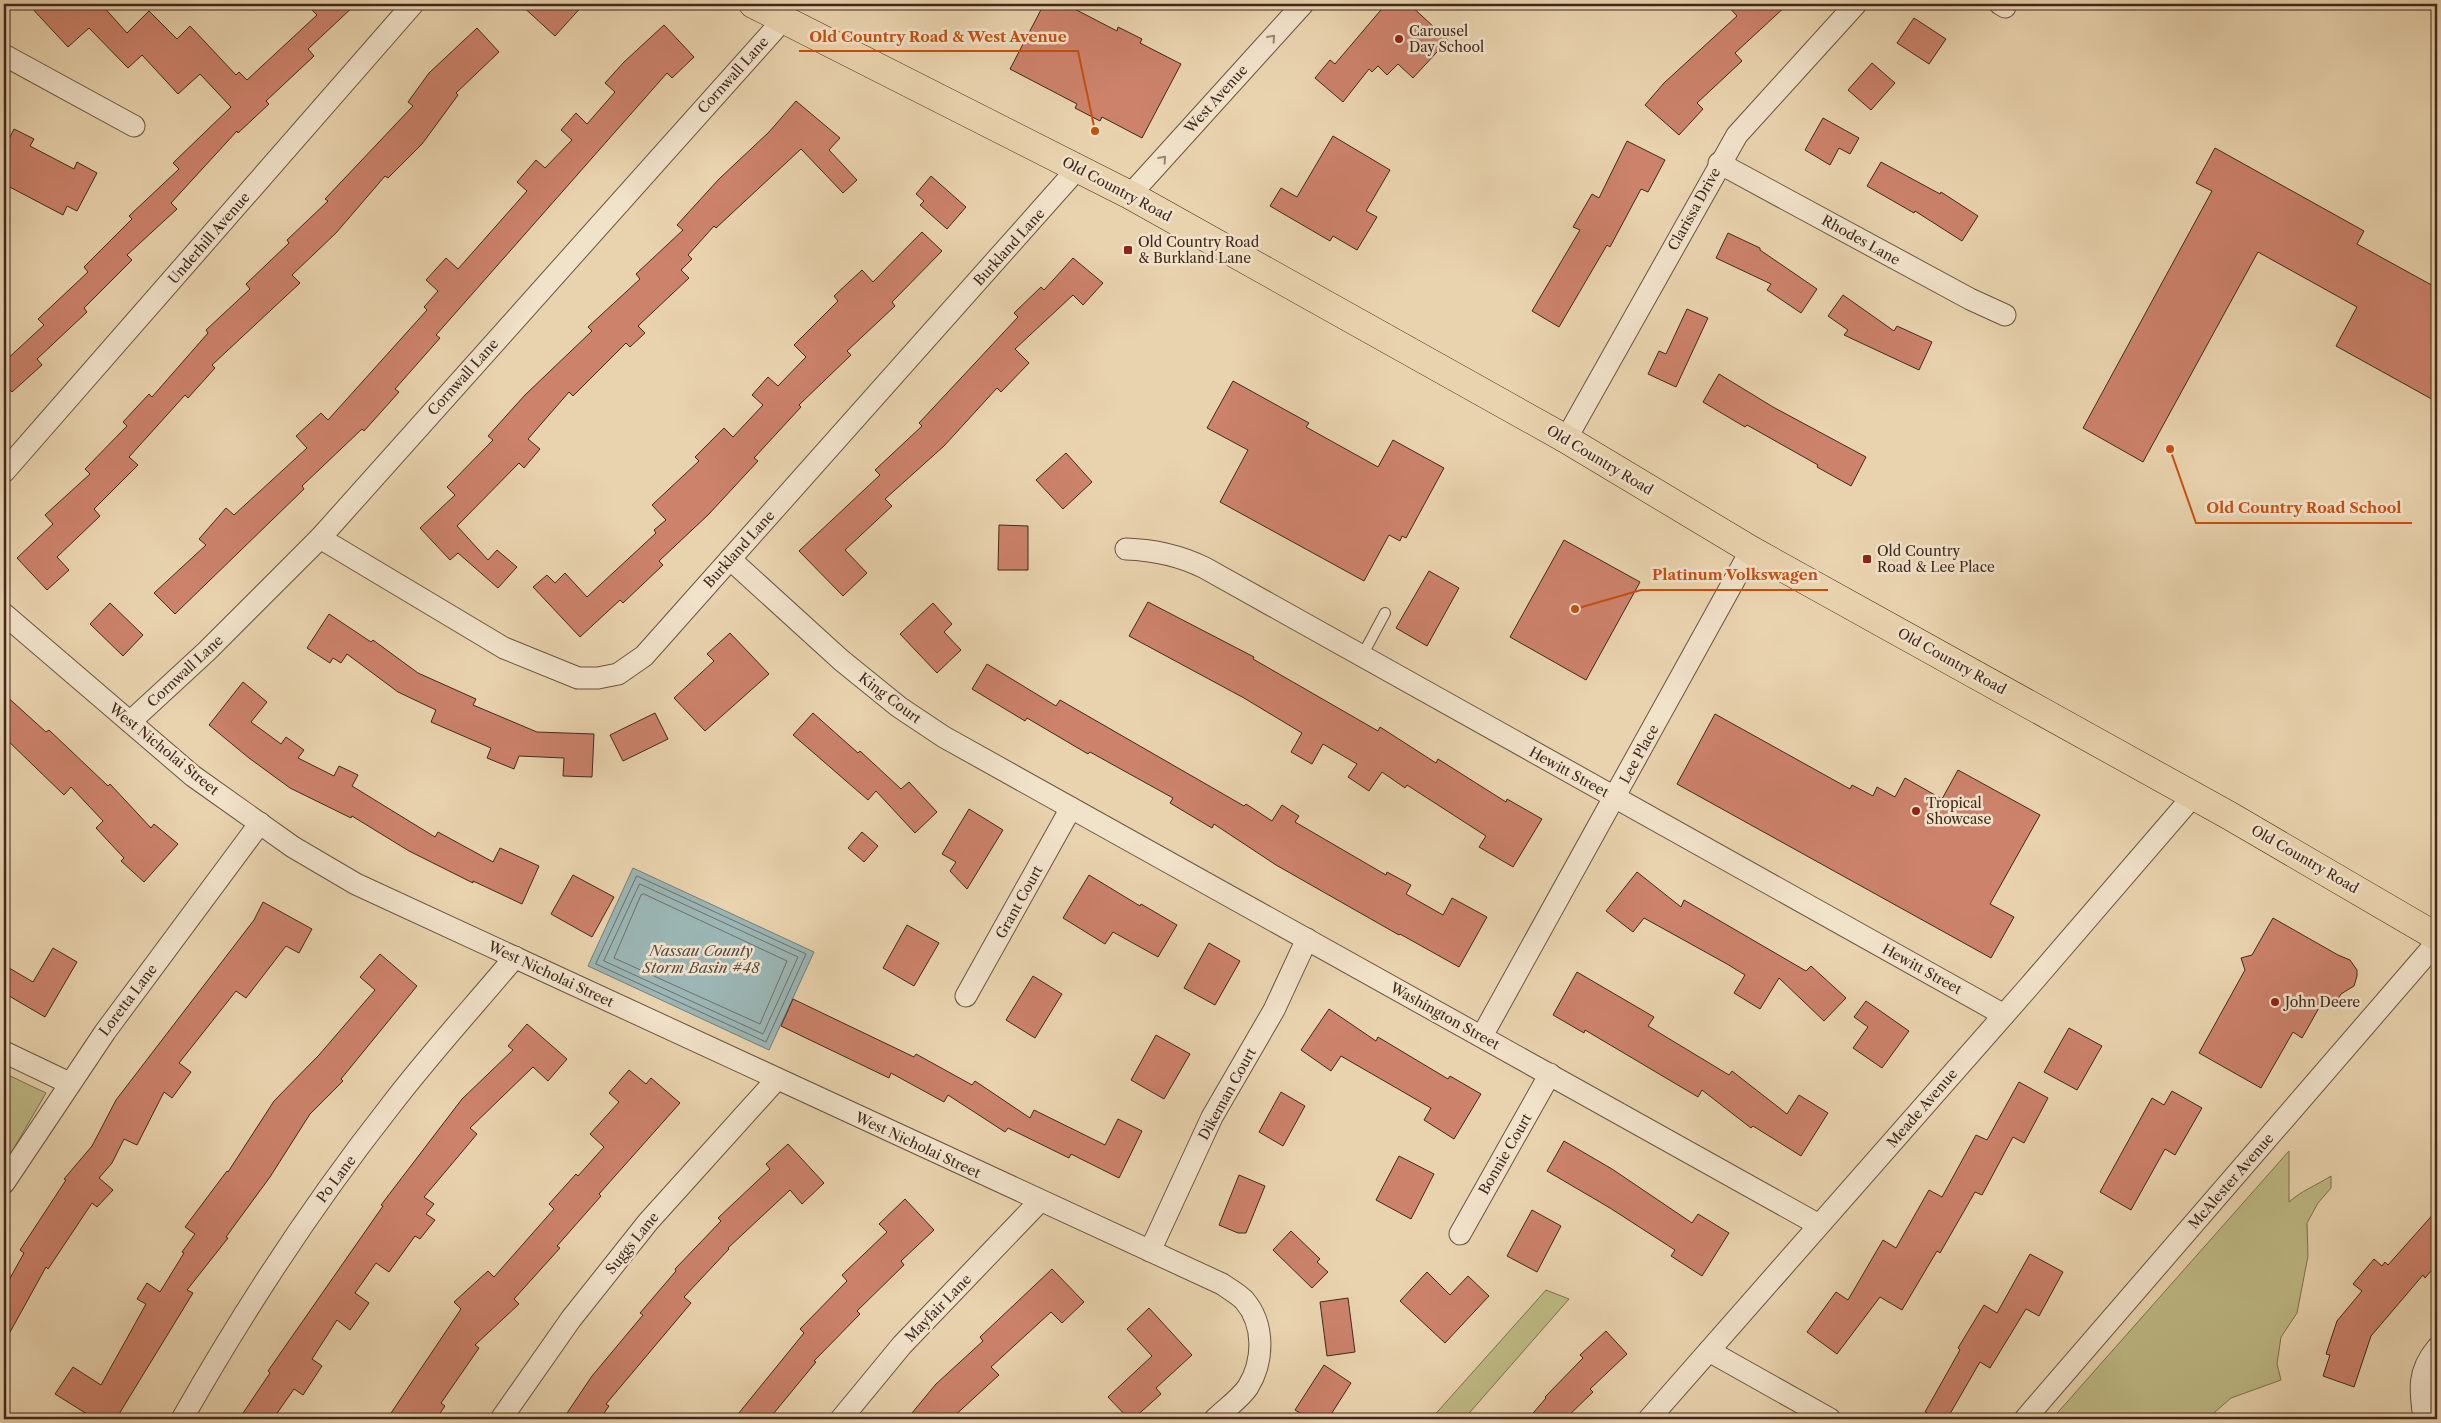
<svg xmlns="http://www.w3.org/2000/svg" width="2441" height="1423" viewBox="0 0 2441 1423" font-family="'Libre Caslon Text',serif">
<rect width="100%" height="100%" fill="#e9d3ae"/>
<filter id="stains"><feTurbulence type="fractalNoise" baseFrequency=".004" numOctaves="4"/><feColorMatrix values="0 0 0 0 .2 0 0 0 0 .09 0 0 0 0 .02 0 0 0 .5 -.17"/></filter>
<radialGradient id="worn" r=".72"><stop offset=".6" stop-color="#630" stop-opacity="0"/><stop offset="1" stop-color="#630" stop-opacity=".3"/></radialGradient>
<g fill="#beba85" stroke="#7f7151">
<path d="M4,1073L46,1093L4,1165Z"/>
<path d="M2289,1151V1202C2301,1191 2317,1185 2331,1176V1188L2318,1203L2307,1223L2308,1256L2297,1313L2281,1337L2277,1364L2281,1380L2231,1398L2207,1419H2052Z"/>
<path d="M1546,1290L1569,1299L1464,1419H1431Z"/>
</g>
<path fill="#9bb6b5" stroke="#777d78" d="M633,868L814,952L769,1050L588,966Z"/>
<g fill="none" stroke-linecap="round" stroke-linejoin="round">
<g stroke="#6e6f69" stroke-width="1">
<path d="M637,876L806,954L766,1042L596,964Z"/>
<path d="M640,884L798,957L763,1034L604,961Z"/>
<path d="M644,894L787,961L760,1024L614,958L641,895Z"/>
</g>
</g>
<g fill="#cc826b" stroke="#40281d">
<path d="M28,4H101L127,33L149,11L177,39L190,26L236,75L239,72L247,80L317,15L306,4H356L308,49L314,56L266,101L269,104L238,133L237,131L171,203L177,209L127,255L132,260L84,308L87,312L37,359L42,365L12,392L4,383V362L44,325L38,319L88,272L84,267L132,219L129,216L179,169L173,163L231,107L200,74L178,94L142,55L128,68L89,28L68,47Z"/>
<path d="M520,4H584L555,36Z"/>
<path d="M1044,4H1065L1117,31L1118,27L1142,39L1140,43L1181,64L1142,138L1102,117L1100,121L1075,108L1077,104L1010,69Z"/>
<path d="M1386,4H1409L1448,40L1413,78L1398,64L1387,75L1378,66L1372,72L1369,69L1343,102L1315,78L1330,60L1335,64Z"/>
<path d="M1726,4H1788L1735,53L1742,61L1697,103L1703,109L1679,135L1645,105L1664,83L1737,16Z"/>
<path d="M1914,18L1946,39L1929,64L1897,43Z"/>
<path d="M664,25L694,57L672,78L667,73L436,335L440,338L395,389L399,392L364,431L362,429L302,486L304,489L175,614L154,593L206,545L199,539L226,508L234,515L307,448L296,436L321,413L328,420L427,310L424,307L438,291L426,280L446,258L458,269L527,191L517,182L536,160L545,168L572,140L561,130L576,113L587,124L615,92L605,83L624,62Z"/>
<path d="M477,28L499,52L456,93L458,95L422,144L388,178L385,176L336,233L292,275L300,283L212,365L215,368L188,398L185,395L129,457L138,465L94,509L100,516L57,557L69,570L47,590L17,558L53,524L45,515L90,474L85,469L127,426L123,422L149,394L152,397L208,333L206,330L250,289L246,284L289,243L287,240L328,201L325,199L413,106L408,102L429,73Z"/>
<path d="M1872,63L1895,83L1871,110L1848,90Z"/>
<path d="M796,101L840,138L829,150L857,180L843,193L801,149L716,228L714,226L688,255L692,259L681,270L689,278L638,326L645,333L630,347L626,343L573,396L569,392L528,439L540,449L524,468L519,463L457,526L488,560L497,550L517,567L498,588L458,553L450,560L420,528L455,495L447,487L493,440L488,436L525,395L592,331L588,327L640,279L636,274L683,230L677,225L719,179L769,132Z"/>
<path d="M1823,118L1859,138L1850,154L1839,148L1830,165L1805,150Z"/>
<path d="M14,129L34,139L30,146L74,169L77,162L97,173L77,211L67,206L63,215L4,184V149Z"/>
<path d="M1333,136L1390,170L1366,211L1377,217L1357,250L1333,236L1330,241L1270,206L1281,188L1297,197Z"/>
<path d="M1627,141L1665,160L1648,192L1641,189L1610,247L1607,245L1559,327L1532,311L1580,230L1573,227L1592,194L1599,198Z"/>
<path d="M2215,148L2364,231L2357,244L2437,288V402L2336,346L2357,307L2258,252L2143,462L2083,428L2212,191L2196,183Z"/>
<path d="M1881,162L1940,194L1941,192L1978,216L1962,241L1915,211L1914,213L1867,186Z"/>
<path d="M931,176L966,207L947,229L920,205L924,201L916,194Z"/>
<path d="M922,232L942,251L892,302L895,306L847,351L851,355L799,405L801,407L754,458L758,461L709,514L659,561L663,565L623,603L620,600L580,637L533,587L547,575L555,583L565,573L587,597L656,533L654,530L666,520L652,505L699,461L695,457L724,428L733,437L763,405L752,395L768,377L778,386L806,357L794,345L838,301L834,296L862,270L873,282Z"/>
<path d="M1728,233L1760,248V250L1817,289L1801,313L1767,290L1771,284L1716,258Z"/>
<path d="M1073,258L1103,283L1083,305L1073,295L1015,349L1029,363L1001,392L997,388L944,446L885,499L892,506L845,550L867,573L843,596L799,551L880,475L875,470L922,426L919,423L1018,317L1014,313L1041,287L1044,290Z"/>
<path d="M1843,295L1894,331L1897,326L1932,342L1919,370L1844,335L1848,330L1828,316Z"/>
<path d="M1687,309L1708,318L1676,387L1648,374L1659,351L1666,354Z"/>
<path d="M1719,374L1773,407L1866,457L1851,486L1817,467L1818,465L1747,425L1745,427L1703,402Z"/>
<path d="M1233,381L1309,423L1306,427L1378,467L1393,440L1444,468L1406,538L1402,536L1400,541L1389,535L1364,581L1220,502L1248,450L1207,428Z"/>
<path d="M1066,453L1092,482L1063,509L1036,480Z"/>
<path d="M999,525L1028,526V570H998Z"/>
<path d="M1564,540L1640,582L1586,680L1510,637Z"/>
<path d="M1429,571L1459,588L1427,646L1396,628Z"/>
<path d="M1148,602L1254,657L1253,659L1378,731L1380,727L1436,763L1438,759L1506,802L1507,799L1542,819L1513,867L1479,847L1486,836L1407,785L1405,788L1382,772L1369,791L1348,777L1357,764L1323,744L1312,764L1291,752L1302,733L1244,698L1129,636Z"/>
<path d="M110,603L143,635L123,656L90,624Z"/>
<path d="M933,603L952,624L944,632L961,650L937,673L900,634Z"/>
<path d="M329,614L371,642L373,640L418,673L476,699L473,705L537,732L594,734L592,777L563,776L564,758L519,756L514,769L487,758L491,748L431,722L436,710L398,692L347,654L341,663L333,658L330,663L307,648Z"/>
<path d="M730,633L769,674L705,731L674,698L714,661L707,654Z"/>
<path d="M987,664L1056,706L1060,700L1244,806L1246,804L1272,821L1282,805L1299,816L1295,822L1386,875L1387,872L1411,885L1406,894L1443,915L1452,898L1487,917L1459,967L1400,934L1399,935L1276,865L1214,824L1212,828L1170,803L1173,798L1090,752L1088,754L1027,718L1025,721L972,689Z"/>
<path d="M243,682L267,702L251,722L281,744L286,737L304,750L298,758L334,776L339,766L358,775L352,786L435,837L438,832L493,862L500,848L539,866L522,904L473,881V883L409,851L352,816L351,818L290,788L249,758L209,725Z"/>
<path d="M4,694L46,732L49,730L108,786L110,784L151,828L154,824L178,844L144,882L121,861L124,858L96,828L103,821L71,787L64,795L4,737Z"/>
<path d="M655,713L668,739L623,761L610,735Z"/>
<path d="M813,713L858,753L860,751L901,789L909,782L937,812L915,833L876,791L868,800L793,735Z"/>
<path d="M1715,714L1850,789L1852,785L1873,796L1877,787L1895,797L1905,778L1942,799L1958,770L2040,815L1990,904L2014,917L1991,958L1677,784Z"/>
<path d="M969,809L1003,830L967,889L950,871L956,862L942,854Z"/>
<path d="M862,832L878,846L864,862L848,848Z"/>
<path d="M1637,872L1681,907L1684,900L1806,971L1811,966L1846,998L1824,1021L1779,978L1760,1009L1734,993L1745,975L1727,964L1644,918L1633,932L1606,911Z"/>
<path d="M573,875L614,897L592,937L551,914Z"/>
<path d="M1089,875L1140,906L1141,904L1177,925L1158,957L1113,932L1105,944L1063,918Z"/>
<path d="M263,902L312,929L299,953L286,946L246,998L236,991L179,1063L191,1072L172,1098L164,1092L137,1145L124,1139L112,1163L99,1178L113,1190L97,1207L92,1203L48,1269L46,1267L4,1343V1289L24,1253L20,1250L66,1180L64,1179L92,1146L116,1100L254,920Z"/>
<path d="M2273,918L2338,955L2350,960L2357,970V976L2354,986L2341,994L2334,1005L2324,999L2302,1038L2293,1032L2261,1088L2199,1053L2245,970L2241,958L2252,955Z"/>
<path d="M907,925L939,943L914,986L883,968Z"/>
<path d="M1209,943L1240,961L1215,1005L1184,988Z"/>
<path d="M53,948L77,962L45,1017L4,993V965L33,982Z"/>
<path d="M380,954L417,986L341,1079L343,1081L310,1114L270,1177L226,1237L228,1238L187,1290L193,1293L116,1419H95L55,1394L73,1367L101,1385L146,1304L137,1299L147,1283L160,1292L184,1253L182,1252L195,1234L185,1227L227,1171L228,1172L274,1101L319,1055L375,990L360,977Z"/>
<path d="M1577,972L1654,1017L1648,1026L1729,1075L1732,1071L1787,1114L1799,1095L1828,1113L1801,1156L1753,1126L1751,1128L1702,1090L1698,1097L1585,1030L1584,1033L1553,1015Z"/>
<path d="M1033,976L1062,994L1035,1038L1006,1020Z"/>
<path d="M793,999L914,1057L916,1054L972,1085L975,1081L1030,1118L1034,1110L1105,1145L1118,1119L1142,1131L1119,1178L1071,1154L1069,1158L1008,1128L1005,1132L948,1095L944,1102L891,1073L889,1078L781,1026Z"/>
<path d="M1866,1001L1909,1031L1882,1068L1853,1048L1868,1027L1854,1017Z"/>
<path d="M1329,1009L1376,1041L1378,1037L1448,1079L1450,1076L1481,1094L1454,1139L1424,1120L1431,1108L1341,1056L1331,1071L1301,1050Z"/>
<path d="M527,1024L567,1059L548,1081L533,1067L470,1128L477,1134L424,1197L434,1204L426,1214L435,1220L420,1239L415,1236L389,1272L376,1263L355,1293L369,1303L350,1330L337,1320L312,1359L322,1366L303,1395L294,1389L273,1419H239L270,1373L268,1371L383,1206L381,1205L462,1099L513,1050L508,1046Z"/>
<path d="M2069,1028L2102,1046L2077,1090L2044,1072Z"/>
<path d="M1156,1035L1190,1054L1164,1099L1131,1080Z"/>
<path d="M629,1070L646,1084L651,1078L680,1103L599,1194L601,1196L557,1246L560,1248L514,1299L519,1304L475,1345L479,1348L441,1403L445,1406L436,1419H387L461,1309L454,1302L488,1271L494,1277L554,1209L549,1204L576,1174L578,1176L604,1147L590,1134L619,1102L609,1093Z"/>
<path d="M2019,1082L2048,1098L2024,1143L2013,1137L1982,1195L1975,1192L1940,1253L1937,1251L1902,1310L1880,1297L1837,1354L1807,1332L1836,1292L1848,1300L1883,1240L1896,1248L1929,1190L1942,1197L1976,1135L1987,1140Z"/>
<path d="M2172,1091L2202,1108L2175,1155L2165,1149L2131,1210L2100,1192L2152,1098L2164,1105Z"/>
<path d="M1281,1092L1305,1106L1283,1146L1259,1132Z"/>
<path d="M1564,1141L1612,1169L1692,1223L1698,1214L1729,1233L1702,1276L1671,1256L1675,1250L1610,1208L1547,1171Z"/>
<path d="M788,1144L824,1183L802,1204L790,1190L728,1248L729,1249L684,1297L691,1303L606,1404L609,1406L600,1419H563L592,1376L643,1315L640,1313L676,1271L675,1269L721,1221L718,1218L770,1169L766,1164Z"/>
<path d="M1399,1156L1434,1174L1411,1219L1376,1200Z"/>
<path d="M1239,1175L1265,1186L1246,1233H1238L1219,1225Z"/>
<path d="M905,1199L934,1230L901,1261L904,1265L857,1311L860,1314L814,1361L816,1362L769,1419H734L804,1333L800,1329L847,1281L842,1275L887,1232L879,1224Z"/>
<path d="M1532,1210L1561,1226L1537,1272L1507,1256Z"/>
<path d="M2437,1210V1264L2425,1278L2423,1275L2371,1336L2354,1387L2323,1376L2330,1355L2326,1354L2337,1321L2362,1291L2353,1284L2374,1259L2382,1266L2385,1262L2388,1265Z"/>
<path d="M1291,1231L1320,1259L1317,1262L1328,1272L1312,1288L1273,1250Z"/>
<path d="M2030,1254L2063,1272L2039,1316L2026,1309L1990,1368L1980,1362L1947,1419H1938L1925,1412L1960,1350L1958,1348L1984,1305L1997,1313Z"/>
<path d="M1052,1269L1084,1302L1062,1323L1051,1312L991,1367L999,1375L951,1419H907L936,1384L983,1341L980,1337Z"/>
<path d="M1427,1272L1450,1295L1468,1276L1489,1296L1445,1343L1400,1301Z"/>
<path d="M1348,1298L1355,1352L1327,1356L1320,1302Z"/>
<path d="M1149,1308L1192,1355L1156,1388L1161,1394L1133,1419H1129L1108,1397L1152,1356L1127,1329Z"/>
<path d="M1606,1331L1627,1354L1590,1389L1593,1392L1565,1419H1528L1546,1398L1545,1397L1583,1358L1580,1355Z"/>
<path d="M1324,1365L1351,1383L1328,1419H1310L1295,1410Z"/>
</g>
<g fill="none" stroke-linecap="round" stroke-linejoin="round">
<defs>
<path id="lane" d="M1362,656L1385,613"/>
<g id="street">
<path d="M2000,4L2005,7"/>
<path d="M4,55L134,126"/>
<path d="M1719,163L1970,299L2005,315"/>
<path d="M1130,195L1303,4"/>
<path d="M1566,439L1737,135L1856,4"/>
<path d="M4,472L413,4"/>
<path d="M320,538L504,648L578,678H598L618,674L644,656L1078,168"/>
<path d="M1126,549C1155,550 1179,555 1205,568L2004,1015"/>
<path d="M730,559L841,660L899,707L944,737L1819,1225"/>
<path d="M4,614L193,776L293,847L356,884L1222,1284C1229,1289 1238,1294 1244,1300C1265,1324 1264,1361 1248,1387C1240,1399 1225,1409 1215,1419"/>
<path d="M130,722L207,651L320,538L783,20"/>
<path d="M966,996L1071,808"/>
<path d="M1482,1036L1751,550"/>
<path d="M4,1052L69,1083"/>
<path d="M4,1183L105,1032L260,823"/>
<path d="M1460,1234L1550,1074"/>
<path d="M1150,1251L1212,1117L1274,1010L1307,939"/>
<path d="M1709,1351L1830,1419"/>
<path d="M182,1419C244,1310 313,1204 391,1105C430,1054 474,1006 515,957"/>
<path d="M501,1419L571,1319L648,1222L777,1079"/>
<path d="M841,1419L902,1345L1040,1201"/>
<path d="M1649,1419L2026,990L2194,795"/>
<path d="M2025,1419L2437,942"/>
<path d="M2424,1419C2420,1390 2417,1372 2437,1348"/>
</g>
<path id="primary" d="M753,4L1130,195L1566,439L1751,550L2230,816L2437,937"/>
</defs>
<use href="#lane" stroke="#6a5341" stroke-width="12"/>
<use href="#street" stroke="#6a5341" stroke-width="23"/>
<use href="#primary" stroke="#40281d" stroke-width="29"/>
<use href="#lane" stroke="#f1e2ca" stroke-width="10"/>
<use href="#street" stroke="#f1e2ca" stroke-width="21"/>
<use href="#primary" stroke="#e9d3ae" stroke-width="28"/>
</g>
<defs><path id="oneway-chevron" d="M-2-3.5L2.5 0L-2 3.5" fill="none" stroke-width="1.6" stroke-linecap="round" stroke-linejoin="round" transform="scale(1.25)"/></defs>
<g stroke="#988574">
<use href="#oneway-chevron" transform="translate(1272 38) rotate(-48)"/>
<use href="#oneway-chevron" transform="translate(1163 159) rotate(-48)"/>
</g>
<g fill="#8f2418" stroke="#f1e2ca" stroke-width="2">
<circle cx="1399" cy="39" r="5"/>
<rect x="1123" y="245" width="10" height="10" rx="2.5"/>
<rect x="1862" y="554" width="10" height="10" rx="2.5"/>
<circle cx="1916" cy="811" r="5"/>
<circle cx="2275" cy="1002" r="5"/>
</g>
<g text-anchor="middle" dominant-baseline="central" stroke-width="5" stroke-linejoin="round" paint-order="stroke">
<g font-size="14" fill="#40281d" stroke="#f1e2ca" text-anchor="start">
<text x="1409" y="31">Carousel<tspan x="1409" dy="16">Day School</tspan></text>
<text x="1138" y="242">Old Country Road<tspan x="1138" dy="16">&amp; Burkland Lane</tspan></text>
<text x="1877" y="551">Old Country<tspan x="1877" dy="16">Road &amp; Lee Place</tspan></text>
<text x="1926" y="803">Tropical<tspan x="1926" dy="16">Showcase</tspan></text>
<text x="2285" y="1002">John Deere</text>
</g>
<g font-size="14" fill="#40281d" stroke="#f1e2ca">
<text transform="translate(733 75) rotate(-48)">Cornwall Lane</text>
<text transform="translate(1216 99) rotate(-48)">West Avenue</text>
<text transform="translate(1117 189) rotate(28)">Old Country Road</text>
<text transform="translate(1694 209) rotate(-61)">Clarissa Drive</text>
<text transform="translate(209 238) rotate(-49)">Underhill Avenue</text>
<text transform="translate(1861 240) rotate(29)">Rhodes Lane</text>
<text transform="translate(1009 247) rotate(-48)">Burkland Lane</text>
<text transform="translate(463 377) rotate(-48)">Cornwall Lane</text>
<text transform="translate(1600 460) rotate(31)">Old Country Road</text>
<text transform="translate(739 549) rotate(-48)">Burkland Lane</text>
<text transform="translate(1952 661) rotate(29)">Old Country Road</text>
<text transform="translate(185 671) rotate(-43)">Cornwall Lane</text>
<text transform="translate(890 698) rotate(37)">King Court</text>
<text transform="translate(164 749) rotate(39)">West Nicholai Street</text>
<text transform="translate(1639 754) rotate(-61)">Lee Place</text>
<text transform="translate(1569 772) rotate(29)">Hewitt Street</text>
<text transform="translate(2305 859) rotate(30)">Old Country Road</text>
<text transform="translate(1019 902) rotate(-61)">Grant Court</text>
<text transform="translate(1922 969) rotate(29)">Hewitt Street</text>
<text transform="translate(551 974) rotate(25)">West Nicholai Street</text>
<text transform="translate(128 1000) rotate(-53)">Loretta Lane</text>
<text transform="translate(1445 1016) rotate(29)">Washington Street</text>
<text transform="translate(1227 1094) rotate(-61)">Dikeman Court</text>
<text transform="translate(1922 1108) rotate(-49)">Meade Avenue</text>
<text transform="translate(918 1145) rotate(25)">West Nicholai Street</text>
<text transform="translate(1505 1154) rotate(-60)">Bonnie Court</text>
<text transform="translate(336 1179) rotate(-53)">Po Lane</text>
<text transform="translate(2231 1181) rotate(-49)">McAlester Avenue</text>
<text transform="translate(632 1243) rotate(-51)">Suggs Lane</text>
<text transform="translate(938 1308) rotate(-46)">Mayfair Lane</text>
</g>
<g font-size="15" font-style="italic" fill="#574c43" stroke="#f1e2ca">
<text x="701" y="950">Nassau County<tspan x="701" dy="17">Storm Basin #48</tspan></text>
</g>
</g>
<path fill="none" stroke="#c64f0f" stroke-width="2" d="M1095 131L1078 51H799M2170 449L2196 523H2412M1575 609L1641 590H1828"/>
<g fill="#c64f0f" stroke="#f1e2ca" stroke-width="2">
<circle cx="1095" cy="131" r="5"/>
<circle cx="2170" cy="449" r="5"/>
<circle cx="1575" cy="609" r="5"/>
</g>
<g font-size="15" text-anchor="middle" font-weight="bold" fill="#c64f0f" stroke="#f1e2ca" stroke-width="5" stroke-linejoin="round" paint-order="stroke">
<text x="938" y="42">Old Country Road &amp; West Avenue</text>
<text x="2304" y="513">Old Country Road School</text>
<text x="1735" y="580">Platinum Volkswagen</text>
</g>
<rect width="2441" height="1423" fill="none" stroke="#e9d3ae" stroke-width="20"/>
<rect x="5" y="5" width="2431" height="1413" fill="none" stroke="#40281d" stroke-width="2.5"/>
<rect x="10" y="10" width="2421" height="1403" fill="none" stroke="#40281d"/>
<rect width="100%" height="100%" filter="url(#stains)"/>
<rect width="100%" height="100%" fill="url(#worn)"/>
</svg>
